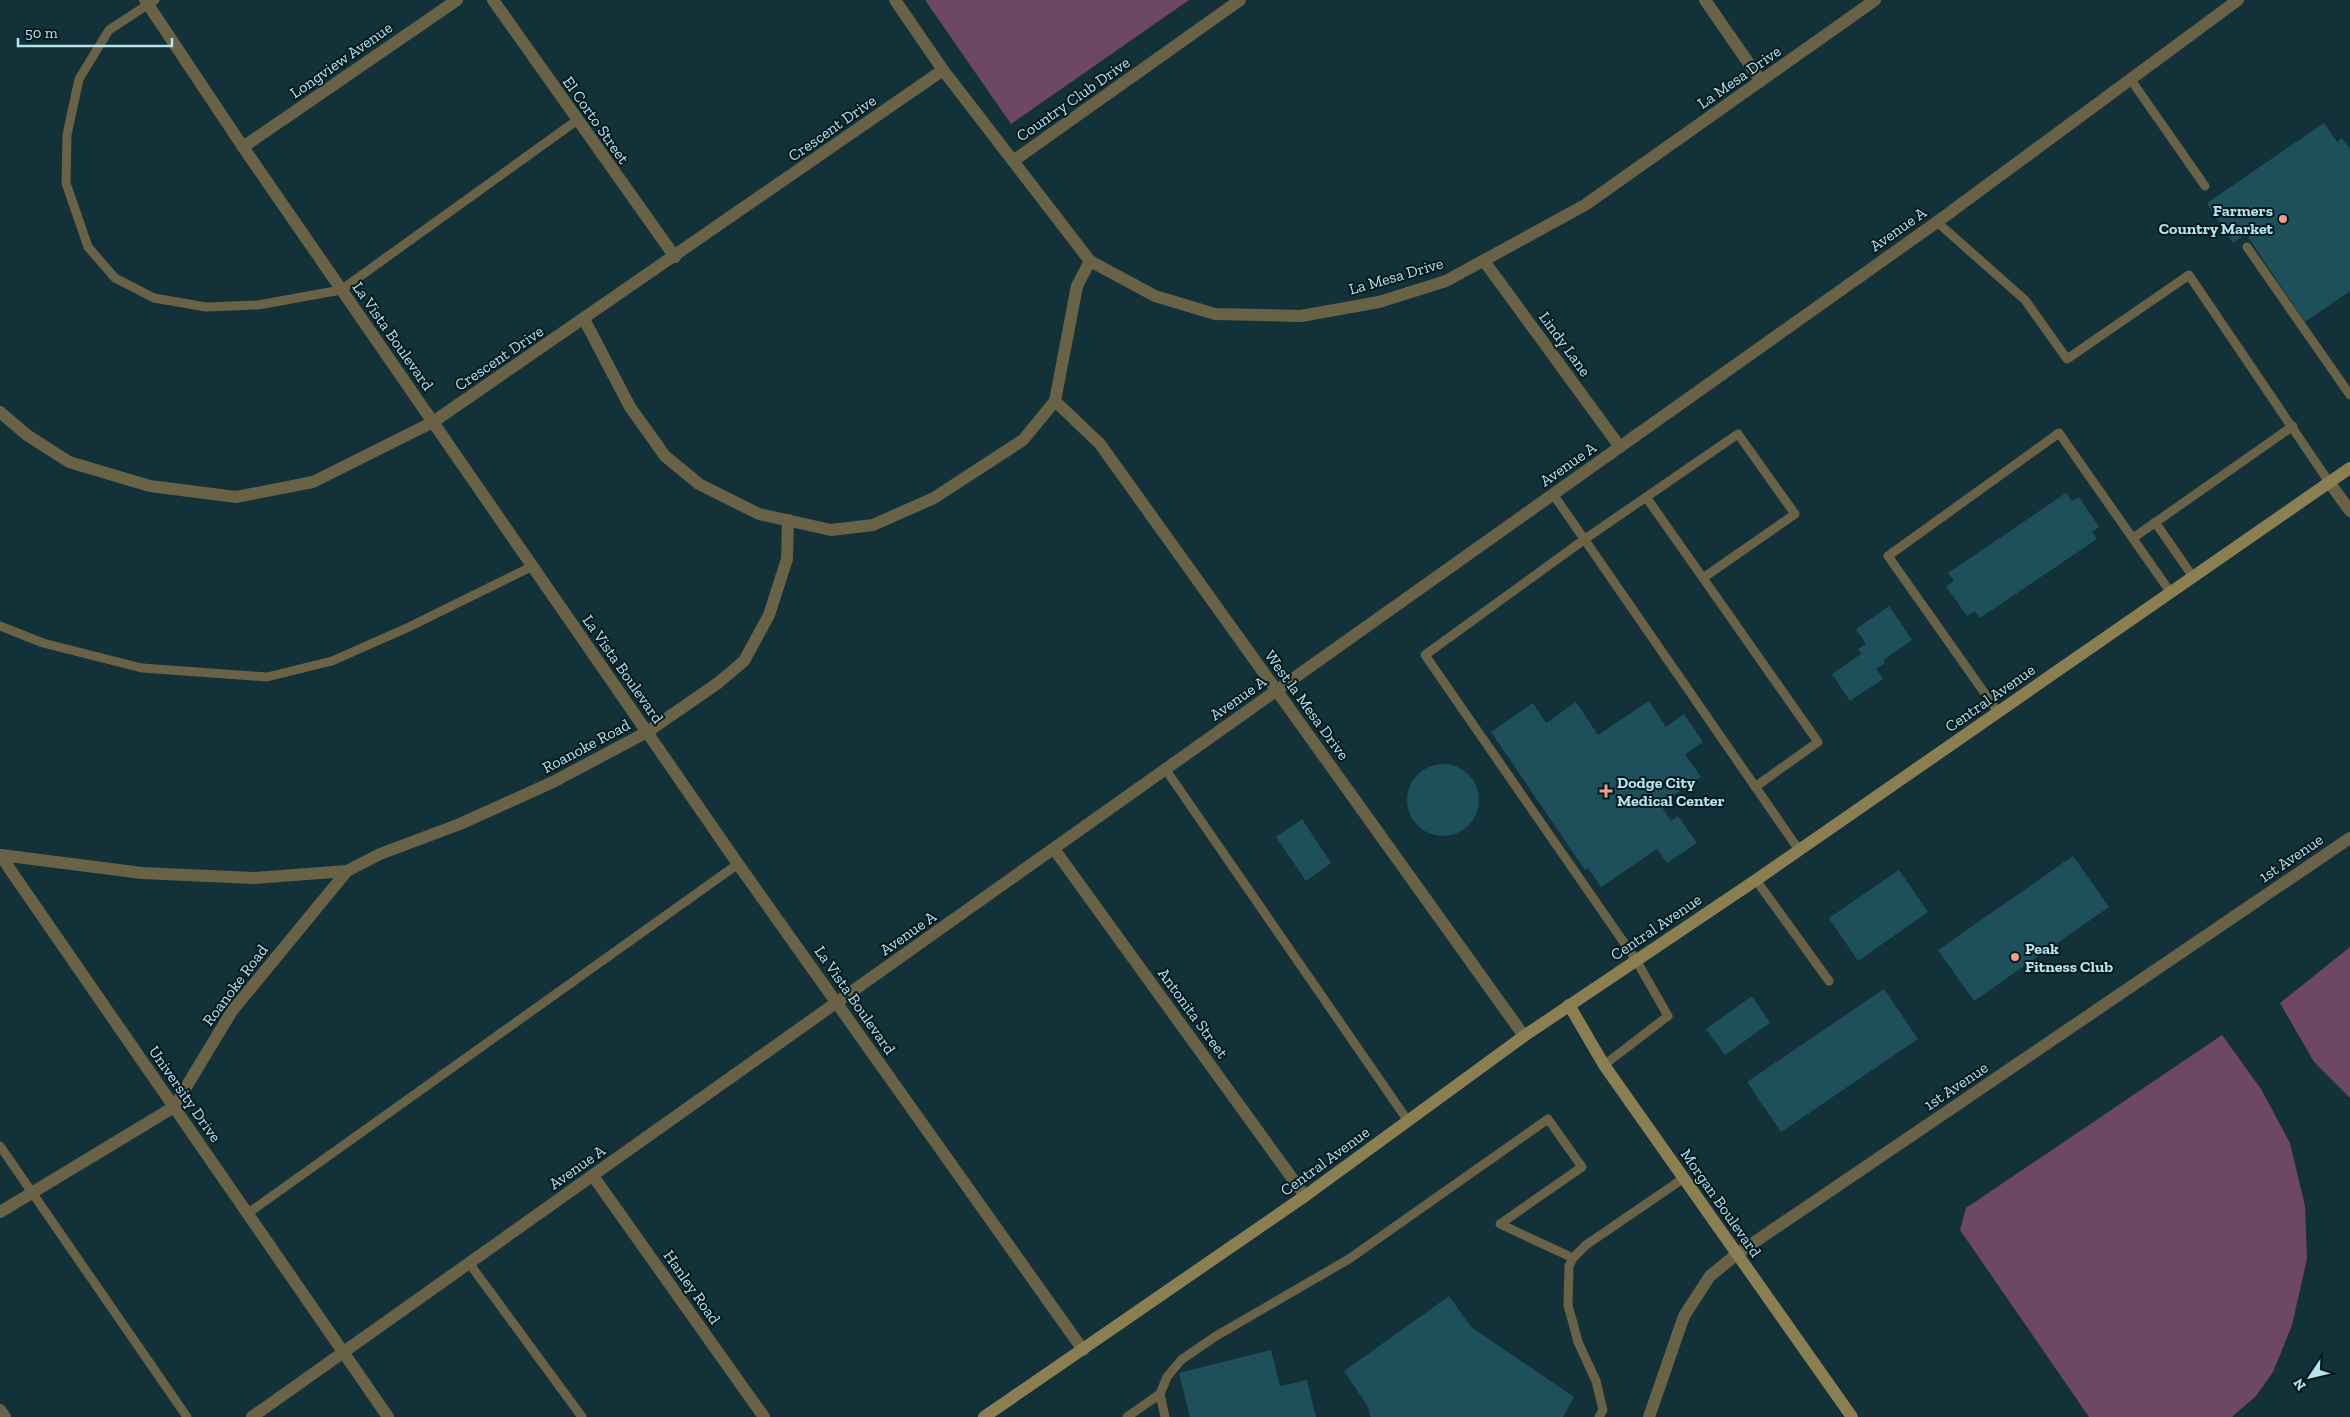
<svg xmlns="http://www.w3.org/2000/svg" width="2350" height="1417" viewBox="0 0 2350 1417" font-family="'Zilla Slab',serif">
<rect width="100%" height="100%" fill="#133138"/>
<g fill="#6d4765">
<path d="M925,0H1189L1011,124Z"/>
<path d="M2350,947V1098L2314,1062L2280,1003Z"/>
<path d="M2222,1035L2261,1089L2290,1143L2305,1206L2307,1259L2292,1325L2273,1372L2256,1396L2232,1417H2089L1960,1230L1966,1208Z"/>
</g>
<g fill="#1d505b">
<path d="M2324,123L2337,142L2342,138L2350,149V291L2305,322L2246,234L2233,243L2207,203Z"/>
<path d="M2066,493L2072,501L2079,497L2099,527L2092,532L2097,539L1980,618L1975,611L1967,616L1946,586L1954,581L1948,573Z"/>
<path d="M1889,606L1912,640L1883,660L1885,663L1876,669L1883,679L1850,701L1832,674L1861,654L1858,649L1866,644L1856,629Z"/>
<path d="M1649,701L1666,727L1684,714L1703,742L1685,754L1701,777L1660,804L1671,821L1678,816L1697,843L1667,863L1657,849L1601,887L1588,868L1585,870L1491,732L1533,703L1546,723L1576,702L1598,735Z"/>
<circle cx="1443" cy="800" r="36"/>
<path d="M1302,819L1331,863L1306,881L1276,837Z"/>
<path d="M2073,856L2109,907L1974,1001L1938,950Z"/>
<path d="M1899,870L1928,912L1858,961L1829,918Z"/>
<path d="M1884,989L1918,1039L1781,1132L1747,1082Z"/>
<path d="M1752,996L1770,1023L1725,1055L1706,1029Z"/>
<path d="M1449,1296L1471,1327L1574,1397L1563,1417H1371L1367,1405L1344,1371Z"/>
<path d="M1271,1350L1280,1386L1307,1380L1316,1417H1190L1179,1373Z"/>
</g>
<g fill="none" stroke-linecap="round" stroke-linejoin="round">
<g stroke="#696246" stroke-width="9">
<path d="M155,0L109,30L79,79L67,135L66,183L88,247L115,278L154,298L206,307L258,305L341,290L576,121"/>
<path d="M2131,80L2205,186"/>
<path d="M1937,222L2025,300L2067,359L2189,275L2329,482"/>
<path d="M2247,247L2350,395"/>
<path d="M1553,494L1799,850"/>
<path d="M1646,497L1703,578"/>
<path d="M2155,522L2193,577"/>
<path d="M2133,538L2293,426"/>
<path d="M0,626L43,643L142,668L267,677L332,661L409,627L533,566"/>
<path d="M1998,712L1888,556L2059,433L2171,593"/>
<path d="M1166,770L1408,1121"/>
<path d="M1756,880L1829,981"/>
<path d="M1604,1065L1668,1016L1636,960L1425,655L1585,539L1738,434L1795,514L1703,578L1818,742L1755,787"/>
<path d="M0,1146L187,1417"/>
<path d="M247,1214L738,864"/>
<path d="M469,1263L582,1417"/>
<path d="M1160,1394L1167,1377L1181,1360L1216,1336L1349,1259L1548,1119L1582,1167L1500,1224L1573,1258"/>
<path d="M1127,1417L1160,1394L1165,1417"/>
<path d="M1599,1417L1603,1410L1596,1381L1578,1342L1568,1305L1569,1266L1573,1258L1586,1245L1684,1178"/>
</g>
<g stroke="#696246" stroke-width="12">
<path d="M145,0L243,147L738,864L1083,1350"/>
<path d="M493,0L675,257"/>
<path d="M895,0L943,70L1090,261L1155,296L1215,314L1301,316L1379,302L1446,281L1585,205L1875,0"/>
<path d="M1705,0L1761,81"/>
<path d="M243,147L457,0"/>
<path d="M1013,161L1240,0"/>
<path d="M1484,261L1620,447"/>
<path d="M584,319L630,407L665,456L699,484L759,514L831,530L873,525L934,498L1023,440L1055,401"/>
<path d="M1055,401L1100,444L1524,1036"/>
<path d="M1055,401L1077,286L1090,261"/>
<path d="M0,412L27,435L69,462L150,486L236,497L313,482L433,422L943,70"/>
<path d="M2329,482L2350,511"/>
<path d="M1054,849L1305,1196"/>
<path d="M0,855L388,1417"/>
<path d="M1,855L142,873L253,878L347,871L380,854L460,824L553,782L647,732L718,683L744,661L769,615L787,559L788,520"/>
<path d="M593,1176L764,1417"/>
<path d="M0,1212L174,1107L232,1011L347,871"/>
<path d="M0,1410L5,1417"/>
<path d="M252,1417L1937,222L2238,0"/>
<path d="M1649,1417L1684,1316L1710,1276L1737,1254L2350,838"/>
</g>
<g stroke="#8b7f52" stroke-width="12">
<path d="M1569,1005L1604,1065L1852,1417"/>
<path d="M984,1417L1305,1196L1524,1036L1756,880L2350,468"/>
</g>
</g>
<g fill="#f49e88" stroke="#00191f" stroke-width="2">
<circle cx="2283" cy="219" r="5"/>
<path d="M1603.5 783.5h5v5h5v5h-5v5h-5v-5h-5v-5h5z"/>
<circle cx="2015" cy="957" r="5"/>
</g>
<g text-anchor="middle" dominant-baseline="central" stroke-width="4" stroke-linejoin="round" paint-order="stroke">
<g font-size="16" fill="#b7e3ed" stroke="#00191f">
<text transform="translate(341 60) rotate(-35)">Longview Avenue</text>
<text transform="translate(1739 77) rotate(-35)">La Mesa Drive</text>
<text transform="translate(1073 99) rotate(-35)">Country Club Drive</text>
<text transform="translate(596 120) rotate(55)">El Corto Street</text>
<text transform="translate(832 128) rotate(-35)">Crescent Drive</text>
<text transform="translate(1898 229) rotate(-35)">Avenue A</text>
<text transform="translate(1396 276) rotate(-16)">La Mesa Drive</text>
<text transform="translate(393 336) rotate(55)">La Vista Boulevard</text>
<text transform="translate(1565 344) rotate(54)">Lindy Lane</text>
<text transform="translate(499 358) rotate(-34)">Crescent Drive</text>
<text transform="translate(1568 464) rotate(-35)">Avenue A</text>
<text transform="translate(623 669) rotate(55)">La Vista Boulevard</text>
<text transform="translate(1238 698) rotate(-35)">Avenue A</text>
<text transform="translate(1990 698) rotate(-35)">Central Avenue</text>
<text transform="translate(1307 705) rotate(54)">West la Mesa Drive</text>
<text transform="translate(586 746) rotate(-28)">Roanoke Road</text>
<text transform="translate(2291 858) rotate(-34)">1st Avenue</text>
<text transform="translate(1656 927) rotate(-34)">Central Avenue</text>
<text transform="translate(908 933) rotate(-35)">Avenue A</text>
<text transform="translate(235 985) rotate(-53)">Roanoke Road</text>
<text transform="translate(855 1000) rotate(55)">La Vista Boulevard</text>
<text transform="translate(1193 1013) rotate(54)">Antonita Street</text>
<text transform="translate(1956 1086) rotate(-34)">1st Avenue</text>
<text transform="translate(185 1094) rotate(55)">University Drive</text>
<text transform="translate(1325 1161) rotate(-36)">Central Avenue</text>
<text transform="translate(577 1167) rotate(-35)">Avenue A</text>
<text transform="translate(1721 1203) rotate(55)">Morgan Boulevard</text>
<text transform="translate(692 1287) rotate(55)">Hanley Road</text>
</g>
<g font-size="16" font-weight="bold" fill="#b7e3ed" stroke="#00191f" text-anchor="start">
<text x="2273" y="210" text-anchor="end">Farmers<tspan x="2273" dy="18">Country Market</tspan></text>
<text x="1617" y="782">Dodge City<tspan x="1617" dy="18">Medical Center</tspan></text>
<text x="2025" y="948">Peak<tspan x="2025" dy="18">Fitness Club</tspan></text>
</g>
</g>
<g transform="translate(2310 1377) rotate(235)" stroke="#00191f" stroke-width="4" paint-order="stroke">
<path d="M0-4L9 19L0 12L-9 19Z" fill="#b7e3ed"/>
<text y="-8" font-size="14" font-weight="bold" text-anchor="middle" fill="#b7e3ed">N</text>
</g>
<path d="M18 38v8h154v-8" fill="none" stroke="#b7e3ed" stroke-width="2.5"/>
<text x="25" y="38" font-size="15" fill="#b7e3ed" stroke="#00191f" stroke-width="4" paint-order="stroke">50 m</text>
</svg>
